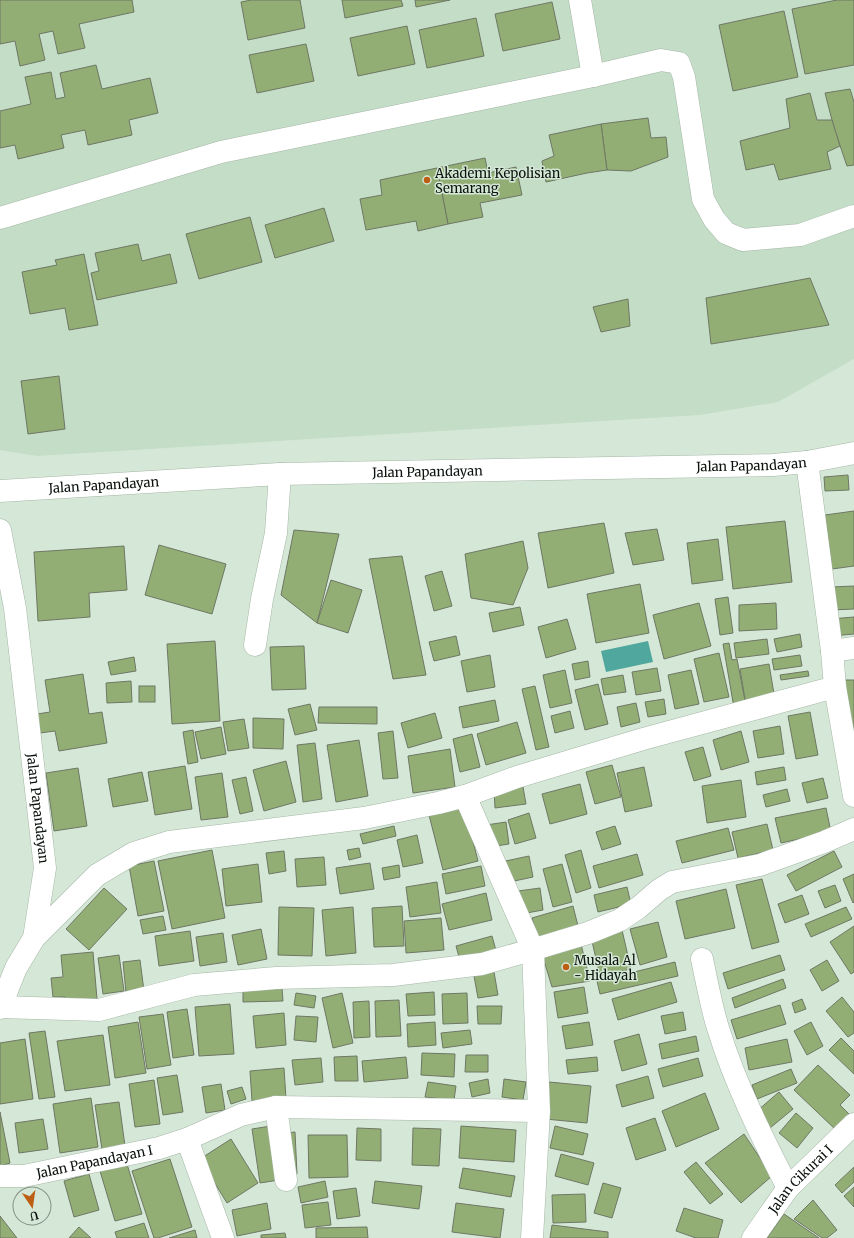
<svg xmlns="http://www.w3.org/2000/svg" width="854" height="1238" viewBox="0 0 854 1238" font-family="Merriweather,serif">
<rect width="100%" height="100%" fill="#d5e8d7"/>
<path fill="#c4ddc7" d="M0,0H854V359L778,402L700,415L37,456L0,450Z"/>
<path fill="#4fa79e" d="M648,641L653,662L606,672L601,651Z"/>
<g fill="#93ae74" stroke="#6e7764">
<path d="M0,0H132L134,12L79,24L85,48L58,54L53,31L39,34L45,60L20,66L15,41L0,44Z"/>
<path d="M251,0H300L305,28L248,40L241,2Z"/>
<path d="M342,0H401L403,6L345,18Z"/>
<path d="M415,0H450L416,7Z"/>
<path d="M837,0H854V65L805,74L792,9Z"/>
<path d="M552,2L560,39L503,51L495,14Z"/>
<path d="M784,11L798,77L733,91L719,25Z"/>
<path d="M476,18L484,56L427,68L419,30Z"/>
<path d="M407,26L415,64L358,76L350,38Z"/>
<path d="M306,44L314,81L257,93L249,55Z"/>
<path d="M96,65L102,89L150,78L158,113L129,120L132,135L88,145L85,130L61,135L64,148L18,159L15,145L0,148V111L31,104L25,77L51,72L56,99L65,97L60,73Z"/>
<path d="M850,89L854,102V165L847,166L834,128L825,93Z"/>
<path d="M810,93L817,120H832L840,146L827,152L831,169L779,180L774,164L746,170L740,141L790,128L786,99Z"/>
<path d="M648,118L651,138L666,137L668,157L631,171L607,170L601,124Z"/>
<path d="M601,124L607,170L587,173L546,182L542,161L554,156L549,135Z"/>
<path d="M485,158L488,173L516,167L522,195L480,203L483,217L448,224L437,168Z"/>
<path d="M437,168L448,224L418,231L416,221L366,230L360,199L382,195L380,180Z"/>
<path d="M324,208L334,241L275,258L265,225Z"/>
<path d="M250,217L262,262L199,279L186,234Z"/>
<path d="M138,244L142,261L170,254L177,283L97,300L91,273L99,271L95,253Z"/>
<path d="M84,254L98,325L69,330L65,308L30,314L22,272L57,265L55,260Z"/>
<path d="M810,278L829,325L711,344L706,298Z"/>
<path d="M628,299L630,326L601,332L593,307Z"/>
<path d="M59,376L65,429L28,434L21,381Z"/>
<path d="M848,475L849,490L825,491L824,477Z"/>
<path d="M854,511V566L832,569L825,515Z"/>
<path d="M785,521L792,582L733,589L726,527Z"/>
<path d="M604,523L614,573L548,588L538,533Z"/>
<path d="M657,529L664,560L633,565L625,533Z"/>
<path d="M294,530L339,534L317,623L281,595Z"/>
<path d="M718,539L723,580L692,584L687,543Z"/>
<path d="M523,541L528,568L513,605L471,598L465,554Z"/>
<path d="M159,545L226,564L212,614L145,595Z"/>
<path d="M124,546L127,590L89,593L90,617L38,621L34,552Z"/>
<path d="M402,556L426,675L393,679L369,559Z"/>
<path d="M442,571L452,606L434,611L425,576Z"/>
<path d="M331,580L362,590L348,633L317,623Z"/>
<path d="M640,584L649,633L596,643L587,594Z"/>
<path d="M854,586V609L832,610L831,587Z"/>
<path d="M728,597L733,633L720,635L715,599Z"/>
<path d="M699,603L711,646L664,659L653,615Z"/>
<path d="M776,603L777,629L739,631V605Z"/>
<path d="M520,607L524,625L493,632L489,613Z"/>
<path d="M854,617V634L832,636L830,619Z"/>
<path d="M567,619L576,649L546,658L538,627Z"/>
<path d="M800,634L802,647L777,652L774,639Z"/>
<path d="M456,636L460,655L434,661L429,642Z"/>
<path d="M767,639L769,654L736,658L734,643Z"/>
<path d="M215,641L220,721L172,724L167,644Z"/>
<path d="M729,643L732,660L737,659L746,706L734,708L723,644Z"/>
<path d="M304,646L306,689L272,690L270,647Z"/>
<path d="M719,653L729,697L704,702L694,659Z"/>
<path d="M490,655L495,687L467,692L461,661Z"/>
<path d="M800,655L802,666L774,670L772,659Z"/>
<path d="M134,657L136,671L111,675L108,662Z"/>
<path d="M588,661L590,677L575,680L572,664Z"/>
<path d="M769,664L775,700L746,705L740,669Z"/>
<path d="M657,668L661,691L636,695L632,672Z"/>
<path d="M565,670L572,703L550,708L543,675Z"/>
<path d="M691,670L699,704L675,709L668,675Z"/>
<path d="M808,671L809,676L781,680L780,675Z"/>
<path d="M83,674L89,714L102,712L107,743L59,751L55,731L40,733L37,714L50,712L45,680Z"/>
<path d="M623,675L626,692L604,695L601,679Z"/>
<path d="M845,680H854V728H847Z"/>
<path d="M131,681L132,702L107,703L106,683Z"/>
<path d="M598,684L608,724L585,730L575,690Z"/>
<rect x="139" y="686" width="16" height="16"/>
<path d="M535,686L549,747L536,750L522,689Z"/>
<path d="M664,699L666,714L648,717L645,702Z"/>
<path d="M495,700L499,721L463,728L459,707Z"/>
<path d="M636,703L640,722L621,727L617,707Z"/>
<path d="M310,704L317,730L295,735L288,709Z"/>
<path d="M319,707H377V724L318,723Z"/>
<path d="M570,711L574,728L555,733L551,716Z"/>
<path d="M810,712L818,755L796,759L788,716Z"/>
<path d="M435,713L442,738L408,748L401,723Z"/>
<path d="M253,718L284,719L283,749L253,748Z"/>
<path d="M244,719L249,748L228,751L223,722Z"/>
<path d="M517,722L526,753L486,765L477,734Z"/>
<path d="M780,726L784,754L758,758L753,731Z"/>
<path d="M221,727L226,754L201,759L195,732Z"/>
<path d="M193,730L198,762L188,764L183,732Z"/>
<path d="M393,731L398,778L383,779L378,733Z"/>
<path d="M741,731L749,762L721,770L713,740Z"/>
<path d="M472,734L480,767L460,772L453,739Z"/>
<path d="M359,740L368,796L336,802L327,745Z"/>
<path d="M315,743L322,799L303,802L297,745Z"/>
<path d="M703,747L711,776L694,781L685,752Z"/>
<path d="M450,749L455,787L413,793L408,756Z"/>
<path d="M286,761L296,802L264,811L253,770Z"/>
<path d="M612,765L621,797L595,804L586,772Z"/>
<path d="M185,766L192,809L155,815L148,772Z"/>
<path d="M644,767L652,806L625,812L617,773Z"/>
<path d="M784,767L786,780L757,785L755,772Z"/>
<path d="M78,768L87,826L54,831L46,773Z"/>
<path d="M142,772L148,801L113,807L108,779Z"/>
<path d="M222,773L228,817L201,820L195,777Z"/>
<path d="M246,777L253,811L240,814L232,780Z"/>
<path d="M823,778L828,798L807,803L802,783Z"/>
<path d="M741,780L746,817L707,823L702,786Z"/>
<path d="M580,784L587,814L550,824L542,794Z"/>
<path d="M523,787L526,804L495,808L494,790Z"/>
<path d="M787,789L790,801L766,807L763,795Z"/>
<path d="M464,806L478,861L443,870L429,815Z"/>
<path d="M826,808L831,832L781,843L775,818Z"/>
<path d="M529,813L536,838L515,844L508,820Z"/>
<path d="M506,822L509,844L489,847L486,825Z"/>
<path d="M767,824L773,850L738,858L732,832Z"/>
<path d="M394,826L396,836L363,844L360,834Z"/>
<path d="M615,826L621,844L602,850L596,832Z"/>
<path d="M728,828L734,850L682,863L676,841Z"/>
<path d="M417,835L423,863L403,867L397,840Z"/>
<path d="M359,848L361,857L349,860L347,850Z"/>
<path d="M212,850L225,918L172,929L158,861Z"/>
<path d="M581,850L591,888L576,893L565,855Z"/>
<path d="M284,851L286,871L269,874L266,853Z"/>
<path d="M834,851L842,867L796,891L787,875Z"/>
<path d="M637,854L643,875L599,888L593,866Z"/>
<path d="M529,856L533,877L505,883L501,862Z"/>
<path d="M324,857L326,885L297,887L295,859Z"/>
<path d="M154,861L164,911L138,916L129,866Z"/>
<path d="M370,863L374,889L340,894L336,868Z"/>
<path d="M258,864L262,902L226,906L222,869Z"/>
<path d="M562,864L572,902L553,907L543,869Z"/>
<path d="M399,865L400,877L384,880L382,868Z"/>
<path d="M481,866L485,886L446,894L442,874Z"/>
<path d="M854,874V902L853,903L843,879Z"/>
<path d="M762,879L779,942L752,949L736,885Z"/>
<path d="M437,882L441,913L410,917L406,887Z"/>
<path d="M835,885L841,901L825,908L818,891Z"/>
<path d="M627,887L631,904L598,912L594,895Z"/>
<path d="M104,888L127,909L89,950L66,929Z"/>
<path d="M540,888L543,910L521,914L518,891Z"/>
<path d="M726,889L735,928L685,939L676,901Z"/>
<path d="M486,893L492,920L449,930L442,904Z"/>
<path d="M802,895L809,914L785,923L778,904Z"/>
<path d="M402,906L404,946L374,947L372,908Z"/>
<path d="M573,906L579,930L537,938L532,918Z"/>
<path d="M279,907L314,908L312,956L278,955Z"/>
<path d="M353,907L356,953L326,956L322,910Z"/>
<path d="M846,907L852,919L811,937L805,924Z"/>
<path d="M163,916L166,930L143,934L140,920Z"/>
<path d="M441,918L444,950L406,953L404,921Z"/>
<path d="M658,922L667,957L640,965L630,929Z"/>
<path d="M854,926V972L851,974L830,942Z"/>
<path d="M261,929L267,959L238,965L232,935Z"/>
<path d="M622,930L631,969L600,976L591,937Z"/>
<path d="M190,931L194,961L159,966L155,936Z"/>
<path d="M223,933L227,962L200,966L196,937Z"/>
<path d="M492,936L497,954L461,964L456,946Z"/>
<path d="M580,940L590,981L552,987L542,954Z"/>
<path d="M93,952L97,999L65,1002V997H53L51,978L63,977L61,955Z"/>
<path d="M119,955L124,991L103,994L98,958Z"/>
<path d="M780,955L785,970L728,989L723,973Z"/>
<path d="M140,960L144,991L126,993L123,962Z"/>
<path d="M827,960L839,981L822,991L810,970Z"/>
<path d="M675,962L678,976L600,994L597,981Z"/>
<path d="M494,972L498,995L478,998L474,976Z"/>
<path d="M783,979L786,988L735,1008L732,998Z"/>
<path d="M671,982L677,1002L618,1020L612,999Z"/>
<path d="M584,987L588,1013L558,1018L554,992Z"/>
<path d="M282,988L283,1001L243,1002V989Z"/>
<path d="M434,992L435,1015L408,1016L406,994Z"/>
<path d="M296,993L316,996L314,1008L294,1005Z"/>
<path d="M342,993L353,1043L333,1048L322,998Z"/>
<path d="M467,993L468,1023L443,1024L442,994Z"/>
<path d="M842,997L854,1012V1033L848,1037L826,1011Z"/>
<path d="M802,999L806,1009L795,1013L792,1003Z"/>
<path d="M399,1000L401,1036L376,1037L375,1001Z"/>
<path d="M369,1001L370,1037L354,1038L353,1002Z"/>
<path d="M230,1004L234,1054L199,1056L195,1007Z"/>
<path d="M780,1005L786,1024L737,1039L731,1020Z"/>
<path d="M477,1006H502L501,1024H478Z"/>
<path d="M187,1009L194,1055L173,1058L167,1012Z"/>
<path d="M683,1012L686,1030L665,1034L661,1016Z"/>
<path d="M284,1013L286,1045L256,1048L253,1016Z"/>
<path d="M163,1014L171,1065L147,1069L139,1017Z"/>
<path d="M296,1016L318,1017L316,1042L294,1040Z"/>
<path d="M138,1022L146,1073L115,1078L108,1027Z"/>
<path d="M435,1022L436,1045L408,1047L407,1024Z"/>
<path d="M589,1022L593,1045L566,1049L562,1026Z"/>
<path d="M811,1022L823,1046L807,1055L794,1031Z"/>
<path d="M470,1030L472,1044L443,1048L441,1033Z"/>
<path d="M45,1031L55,1097L39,1099L29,1033Z"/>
<path d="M639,1034L647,1064L622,1071L614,1041Z"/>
<path d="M103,1035L110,1085L65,1091L57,1041Z"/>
<path d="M696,1036L699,1051L662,1059L659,1044Z"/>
<path d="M841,1038L854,1051V1074L829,1050Z"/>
<path d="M25,1039L33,1099L0,1104V1043Z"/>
<path d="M787,1039L792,1062L749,1070L745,1048Z"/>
<path d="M422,1053L455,1054L454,1077L421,1075Z"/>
<path d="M466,1055H488V1072H465Z"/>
<path d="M357,1056L358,1081H335L334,1057Z"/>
<path d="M406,1057L408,1078L364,1082L362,1061Z"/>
<path d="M597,1057L598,1071L568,1074L566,1060Z"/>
<path d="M321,1058L323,1082L295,1085L292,1060Z"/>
<path d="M698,1058L703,1076L663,1087L658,1069Z"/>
<path d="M818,1065L850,1095L840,1105L850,1115L836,1130L794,1090Z"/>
<path d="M284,1068L286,1099L252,1101L250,1071Z"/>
<path d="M791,1069L797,1083L757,1099L752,1085Z"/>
<path d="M177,1075L183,1112L163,1115L157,1078Z"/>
<path d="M648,1076L654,1098L622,1107L616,1085Z"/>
<path d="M488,1079L490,1093L472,1097L469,1083Z"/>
<path d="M504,1079L526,1082L523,1100L502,1097Z"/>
<path d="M154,1080L160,1124L135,1127L129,1084Z"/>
<path d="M428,1082L456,1086L454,1100L425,1097Z"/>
<path d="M549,1082L591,1086L587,1123L545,1119Z"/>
<path d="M221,1084L225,1110L206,1113L202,1087Z"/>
<path d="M242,1087L246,1099L231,1104L227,1091Z"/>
<path d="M779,1092L793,1109L770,1128L757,1111Z"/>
<path d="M705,1093L719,1129L676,1147L662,1111Z"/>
<path d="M91,1098L98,1147L60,1153L53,1104Z"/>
<path d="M119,1102L125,1146L102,1149L95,1105Z"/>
<path d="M0,1112L10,1163L0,1166Z"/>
<path d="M796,1113L813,1128L797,1148L779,1133Z"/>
<path d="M655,1118L666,1150L636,1160L626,1128Z"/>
<path d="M43,1119L48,1149L19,1153L15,1123Z"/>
<path d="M271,1126L279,1180L260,1183L252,1129Z"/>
<path d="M461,1126L516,1130L514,1162L459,1158Z"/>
<path d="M555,1126L588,1134L583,1155L550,1148Z"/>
<path d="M357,1128L381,1129V1161L356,1160Z"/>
<path d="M413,1128L441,1129L439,1166L412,1165Z"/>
<path d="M295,1132L297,1174H286L285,1133Z"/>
<path d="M744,1134L772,1176L741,1203L705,1163Z"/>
<path d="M308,1135H347L348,1177L309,1178Z"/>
<path d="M231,1139L258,1183L227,1203L200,1159Z"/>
<path d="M561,1154L594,1163L588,1185L555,1176Z"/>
<path d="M170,1159L192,1227L158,1238H154L132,1171Z"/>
<path d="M696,1162L723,1194L710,1204L684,1172Z"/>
<path d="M127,1164L142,1214L115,1221L100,1171Z"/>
<path d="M854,1167V1182L842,1193L835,1185Z"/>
<path d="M463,1168L515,1176L511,1197L459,1188Z"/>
<path d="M89,1174L99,1210L74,1217L64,1181Z"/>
<path d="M325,1181L328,1197L301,1203L298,1187Z"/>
<path d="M375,1181L422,1186L419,1209L372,1203Z"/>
<path d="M603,1183L621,1188L612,1218L594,1213Z"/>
<path d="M854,1187V1207L844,1196Z"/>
<path d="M356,1188L360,1216L337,1219L333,1191Z"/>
<path d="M585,1194L586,1222L553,1223L552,1195Z"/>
<path d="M813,1200L837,1230L827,1238H822L794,1219Z"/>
<path d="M328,1202L331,1225L305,1228L302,1205Z"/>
<path d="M267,1203L271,1229L237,1236L232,1210Z"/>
<path d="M456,1203L504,1209L500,1238L452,1232Z"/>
<path d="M684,1208L723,1220L718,1238H696L676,1231Z"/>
<path d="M784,1214L819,1238H767Z"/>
<path d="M0,1216L17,1238H0Z"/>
<path d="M144,1223L149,1238H117L115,1232Z"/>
<path d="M552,1225L608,1232V1238H550Z"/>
<path d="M79,1227L91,1238H69Z"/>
<path d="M367,1227L368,1238H316V1228Z"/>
<path d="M195,1230L197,1238H169Z"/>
<path d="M285,1233L286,1238H261V1235Z"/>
</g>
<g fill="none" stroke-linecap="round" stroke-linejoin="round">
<defs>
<g id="minor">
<path d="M580,0L593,76"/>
<path d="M0,218L221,152L593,76L661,60L679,63L684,77L703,199L714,219L726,233L743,240L800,235L854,216"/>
<path d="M807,462L832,651L835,687L854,796"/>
<path d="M255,645L262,599L276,533L280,474"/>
<path d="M832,651L854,648"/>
<path d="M465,796L533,950L539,1111L532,1238"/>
<path d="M34,938L97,875L134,853L169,842L364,818L438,803L465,796L517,777L643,739L835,687"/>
<path d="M702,959C707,982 711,1006 718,1028C735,1084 762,1137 788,1188"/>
<path d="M0,1007L99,1010L194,985L276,978L393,975L482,964L545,946L588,933L620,920L638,908L659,890L672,882L760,865L824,842L854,829"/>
<path d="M276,1107L286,1180"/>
<path d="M187,1139L223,1238"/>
<path id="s1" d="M0,1176H24L159,1148L187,1139L241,1115L276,1107L539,1111"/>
<path id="s2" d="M753,1238L788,1188L854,1124"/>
</g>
<g id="secondary">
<path id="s3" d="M0,491L280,474L773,465L807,462L854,453"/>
<path id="s4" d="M0,530L15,608L45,868L34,938L16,968L0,1008"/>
</g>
</defs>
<use href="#minor" stroke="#a4b6a6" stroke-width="23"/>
<use href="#secondary" stroke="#a4b6a6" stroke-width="23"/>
<use href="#minor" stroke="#fff" stroke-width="22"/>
<use href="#secondary" stroke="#fff" stroke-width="22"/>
</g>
<g fill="#bd5f12" stroke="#d5e8d7" stroke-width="1.5">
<circle cx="427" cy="180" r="4"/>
<circle cx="566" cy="967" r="4"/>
</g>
<g text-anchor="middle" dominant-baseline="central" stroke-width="3" stroke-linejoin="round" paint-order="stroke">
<g font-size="13" fill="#0b120c" stroke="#d5e8d7" text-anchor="start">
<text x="435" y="173">Akademi Kepolisian<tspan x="435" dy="15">Semarang</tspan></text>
<text x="574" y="960">Musala Al<tspan x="574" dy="15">- Hidayah</tspan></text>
</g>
<g font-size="13" fill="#0b120c" stroke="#d5e8d7">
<text stroke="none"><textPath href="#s3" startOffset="752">Jalan Papandayan</textPath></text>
<text stroke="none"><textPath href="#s3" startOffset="428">Jalan Papandayan</textPath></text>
<text stroke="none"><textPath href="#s3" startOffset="104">Jalan Papandayan</textPath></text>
<text stroke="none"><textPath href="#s4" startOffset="281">Jalan Papandayan</textPath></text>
<text stroke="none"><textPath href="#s1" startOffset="96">Jalan Papandayan I</textPath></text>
<text stroke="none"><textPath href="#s2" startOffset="76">Jalan Cikurai I</textPath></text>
</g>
</g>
<g transform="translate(32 1206) rotate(167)"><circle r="19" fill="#d5e8d7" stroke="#849286"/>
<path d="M0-3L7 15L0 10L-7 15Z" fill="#bd5f12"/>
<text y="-6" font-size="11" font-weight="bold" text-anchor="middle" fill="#0b120c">U</text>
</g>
</svg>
